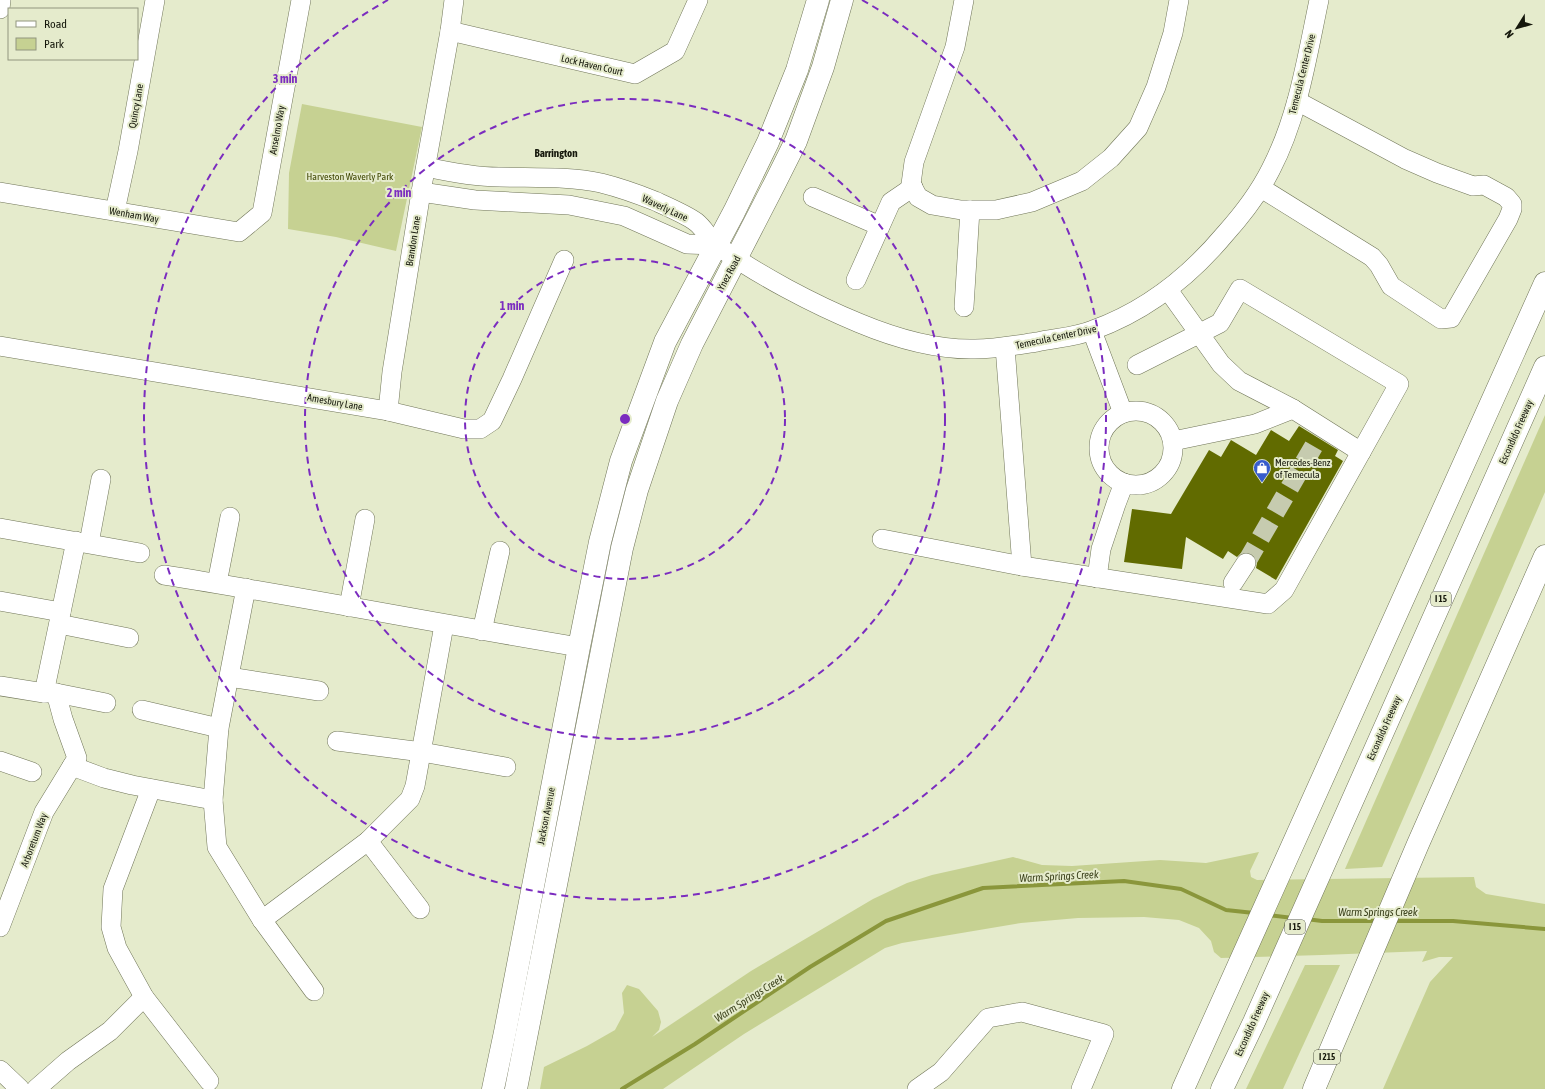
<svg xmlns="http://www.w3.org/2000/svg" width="1545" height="1089" viewBox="0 0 1545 1089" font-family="'Asap Condensed',sans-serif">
<rect width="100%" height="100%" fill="#e5ebcc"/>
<g fill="#c6d192">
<path d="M302,104L422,127L396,251L336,237L288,229L289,173Z"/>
<path d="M1545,415V492L1382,867L1345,869Z"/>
<path d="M1259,852L1250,871L1251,877L1257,880L1474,877L1476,887L1486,894L1545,904V1089H1383L1430,982L1453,957H1439L1422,962L1427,951L1322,955L1221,958L1214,952L1211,941L1199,928L1179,920L1144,917L1078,918L1021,923L902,943L885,948L744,1034L663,1089H540L544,1067L587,1046L615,1030L624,1013L622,993L627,985L639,989L658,1011L661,1022L659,1030L652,1037L751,971L873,899L907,883L932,875L1013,857L1042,865L1072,866L1160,860L1206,863Z"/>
<path d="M1305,965H1340L1283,1089H1246Z"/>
</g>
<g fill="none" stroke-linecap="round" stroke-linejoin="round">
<g stroke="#8a963b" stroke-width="4">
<path d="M1268,915L1293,918"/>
<path d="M1306,919L1322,921H1377"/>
<path d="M1392,921H1453L1545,929"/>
<path d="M622,1089L695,1044L810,967L886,921L983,888L1124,881L1181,889L1226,910L1254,913"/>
</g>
</g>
<path fill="#616b00" d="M1299,426L1338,450L1335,456L1343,461L1276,580L1256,568L1257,563L1256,558L1252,554L1247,552L1241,553L1237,557L1228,551L1223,559L1186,537L1182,569L1124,562L1132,509L1171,514L1209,450L1221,457L1231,440L1256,455L1271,430L1289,441Z"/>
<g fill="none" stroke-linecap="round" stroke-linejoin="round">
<path stroke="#c6cbaf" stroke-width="19" stroke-dasharray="19 10" stroke-linecap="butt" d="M1246,563L1319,437"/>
<defs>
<g id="minor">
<path d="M964,0L955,47L914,162L911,184L918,197L932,205L961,210H996L1032,202L1082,181L1111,158L1138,128L1156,87L1173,33L1179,0"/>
<path d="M0,9L1,0"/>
<path d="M450,31L635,74L675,51L698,0"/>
<path d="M426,167C449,172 475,177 499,177C533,178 568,176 601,183C617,187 640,195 655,201C666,206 687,215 696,222C705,229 710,241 719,247C760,276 813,304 859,323C895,338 936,350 975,349C996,349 1017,345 1037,342C1056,338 1076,337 1093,330C1146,311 1189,277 1225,234C1243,214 1259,193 1271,169C1298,117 1307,57 1319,0"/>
<path d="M1261,188L1372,257L1379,265L1391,286L1441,319L1451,318L1508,219L1512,209V204L1506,197L1484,185L1473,186L1437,173L1405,159L1297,101"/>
<path d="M0,192L239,232L262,213L301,0"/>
<path d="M421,192L475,200L569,205L624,216L687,244L715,245"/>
<path d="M813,197L880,226"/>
<path d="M115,211L128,151L155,0"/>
<path d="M856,280L891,202L913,187"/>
<path d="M1168,290L1221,364L1239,381L1293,409"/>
<path d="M964,307L970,210"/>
<path d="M1092,331L1123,413"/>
<path d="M0,346L388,411L464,429H480L492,421L512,379L564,260"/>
<path d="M1005,347L1022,566L1268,604L1284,590L1399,384L1240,289L1220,323L1137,365"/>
<path d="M388,411L392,372L421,192L450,31L454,0"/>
<circle cx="1136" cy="448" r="37"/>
<path d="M1173,441L1255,424L1293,409L1361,452"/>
<path d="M0,528L140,553"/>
<path d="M882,539L1022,566"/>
<path d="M89,543L101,479"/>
<path d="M164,575C303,597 440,624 579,647"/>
<path d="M1097,578L1101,549L1116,504L1124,483"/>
<path d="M217,583L230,517"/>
<path d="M1233,583L1246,563"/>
<path d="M246,588L219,728L213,800L217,847L262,920L314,991"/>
<path d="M0,601L61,612"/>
<path d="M349,607L365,519"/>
<path d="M59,624L129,638"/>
<path d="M482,631L500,551"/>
<path d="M229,677L319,691"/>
<path d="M0,686L44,693H56L106,703"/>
<path d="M44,693L76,541"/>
<path d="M142,710L219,728"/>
<path d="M337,741L422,752L506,767"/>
<path d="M0,761L32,772"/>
<path d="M72,766L104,778L132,785L213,800"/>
<path d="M151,789L113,889L111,927L117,948L144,997L209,1081"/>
<path d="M368,841L420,909"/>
<path d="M262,920L368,841L410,799L415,786L444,625"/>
<path d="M0,927L44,812L77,758L63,719L56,693"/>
<path d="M0,1070L20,1089"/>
<path d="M36,1089L68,1061L110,1031L144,997"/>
<path d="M917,1089L941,1072L988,1018L1022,1012L1104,1034L1081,1089"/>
</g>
<g id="major">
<path d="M493,1089L505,1032L579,647L600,542L621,461L665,342L734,212L768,142L797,70L818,0"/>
<path d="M516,1089L622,548L637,490L667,401L692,344L775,183L796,141L823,67L842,0"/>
</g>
<g id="highway">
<path d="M1183,1089L1545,283"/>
<path d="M1222,1089L1254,1022L1545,367"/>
<path d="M1314,1089L1418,844L1545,556"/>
</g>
</defs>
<use href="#minor" stroke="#707558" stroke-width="20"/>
<use href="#major" stroke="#707558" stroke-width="23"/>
<use href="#highway" stroke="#707558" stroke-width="23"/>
<use href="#minor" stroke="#fff" stroke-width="19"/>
<use href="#major" stroke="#fff" stroke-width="22"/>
<use href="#highway" stroke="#fff" stroke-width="22"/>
</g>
<g fill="none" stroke="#7b2cbf" stroke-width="2" stroke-dasharray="7 5">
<circle cx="625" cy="419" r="160"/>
<circle cx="625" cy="419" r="320"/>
<path d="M862 0A481 481 0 1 1 388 0"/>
</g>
<defs>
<symbol id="shop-pin" viewBox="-11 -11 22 30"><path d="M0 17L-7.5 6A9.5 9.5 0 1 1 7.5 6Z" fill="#375ccd" stroke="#e5ebcc"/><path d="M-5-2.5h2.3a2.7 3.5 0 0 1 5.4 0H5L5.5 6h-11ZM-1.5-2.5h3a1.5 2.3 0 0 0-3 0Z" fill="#fff"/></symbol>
</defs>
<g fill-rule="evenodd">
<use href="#shop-pin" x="1252" y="458" width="20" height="27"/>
</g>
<g text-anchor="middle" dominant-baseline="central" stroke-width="4" stroke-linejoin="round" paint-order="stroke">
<g fill="#e5ebcc" stroke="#535745" stroke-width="1">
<rect x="1431" y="592" width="20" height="14" rx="3"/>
<rect x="1285" y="920" width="20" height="14" rx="3"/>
<rect x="1314" y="1050" width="26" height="14" rx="3"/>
</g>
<g font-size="9" font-weight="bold" fill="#15170b">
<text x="1441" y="599">I 15</text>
<text x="1295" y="927">I 15</text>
<text x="1327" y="1057">I 215</text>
</g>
<g font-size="10" fill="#15170b" stroke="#e5ebcc">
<text transform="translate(592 65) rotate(13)">Lock Haven Court</text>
<text transform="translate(1302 74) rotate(-76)">Temecula Center Drive</text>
<text transform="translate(136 106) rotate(-80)">Quincy Lane</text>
<text transform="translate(277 130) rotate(-80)">Anselmo Way</text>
<text transform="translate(665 208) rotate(25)">Waverly Lane</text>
<text transform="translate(134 215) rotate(10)">Wenham Way</text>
<text transform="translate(413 241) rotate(-81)">Brandon Lane</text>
<text transform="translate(729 273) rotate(-62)">Ynez Road</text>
<text transform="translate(1056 337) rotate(-12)">Temecula Center Drive</text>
<text transform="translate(335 402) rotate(10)">Amesbury Lane</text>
<text transform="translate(1516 432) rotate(-66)">Escondido Freeway</text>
<text transform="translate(1384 728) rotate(-66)">Escondido Freeway</text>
<text transform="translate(546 816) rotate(-79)">Jackson Avenue</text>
<text transform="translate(34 840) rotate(-69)">Arboretum Way</text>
<text transform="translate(1252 1024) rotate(-66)">Escondido Freeway</text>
</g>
<g font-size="10" fill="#3e4500" stroke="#e5ebcc">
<text x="350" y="176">Harveston Waverly Park</text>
</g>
<g font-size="10" fill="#15170b" stroke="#e5ebcc" text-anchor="start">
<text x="1275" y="462">Mercedes-Benz<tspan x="1275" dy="12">of Temecula</tspan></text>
</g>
<g font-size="11" font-weight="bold" fill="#15170b" stroke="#e5ebcc">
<text x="556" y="153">Barrington</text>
</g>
<g font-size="11" font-style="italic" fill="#3c421c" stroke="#e5ebcc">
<text transform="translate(1059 876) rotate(-3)">Warm Springs Creek</text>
<text x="1378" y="912">Warm Springs Creek</text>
<text transform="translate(749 998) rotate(-32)">Warm Springs Creek</text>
</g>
</g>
<circle cx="625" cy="419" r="6" fill="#7b2cbf" stroke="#e5ebcc" stroke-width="2"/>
<g font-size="12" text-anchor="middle" font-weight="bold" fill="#7b2cbf" stroke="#e5ebcc" stroke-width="4" stroke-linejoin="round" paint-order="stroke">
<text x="285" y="83">3 min</text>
<text x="399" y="197">2 min</text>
<text x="512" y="310">1 min</text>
</g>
<rect x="8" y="8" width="130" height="52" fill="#e5ebcc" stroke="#92967f"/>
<rect x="16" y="21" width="20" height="6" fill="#ffffff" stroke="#92967f"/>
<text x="44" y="28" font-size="12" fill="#15170b">Road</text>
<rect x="16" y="38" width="20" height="12" fill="#c6d192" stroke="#92967f"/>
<text x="44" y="48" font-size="12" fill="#15170b">Park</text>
<g transform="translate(1517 28) rotate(233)" stroke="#e5ebcc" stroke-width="3" paint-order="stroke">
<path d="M0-3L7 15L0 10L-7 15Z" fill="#15170b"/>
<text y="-6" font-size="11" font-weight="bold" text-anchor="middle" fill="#15170b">N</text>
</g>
</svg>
